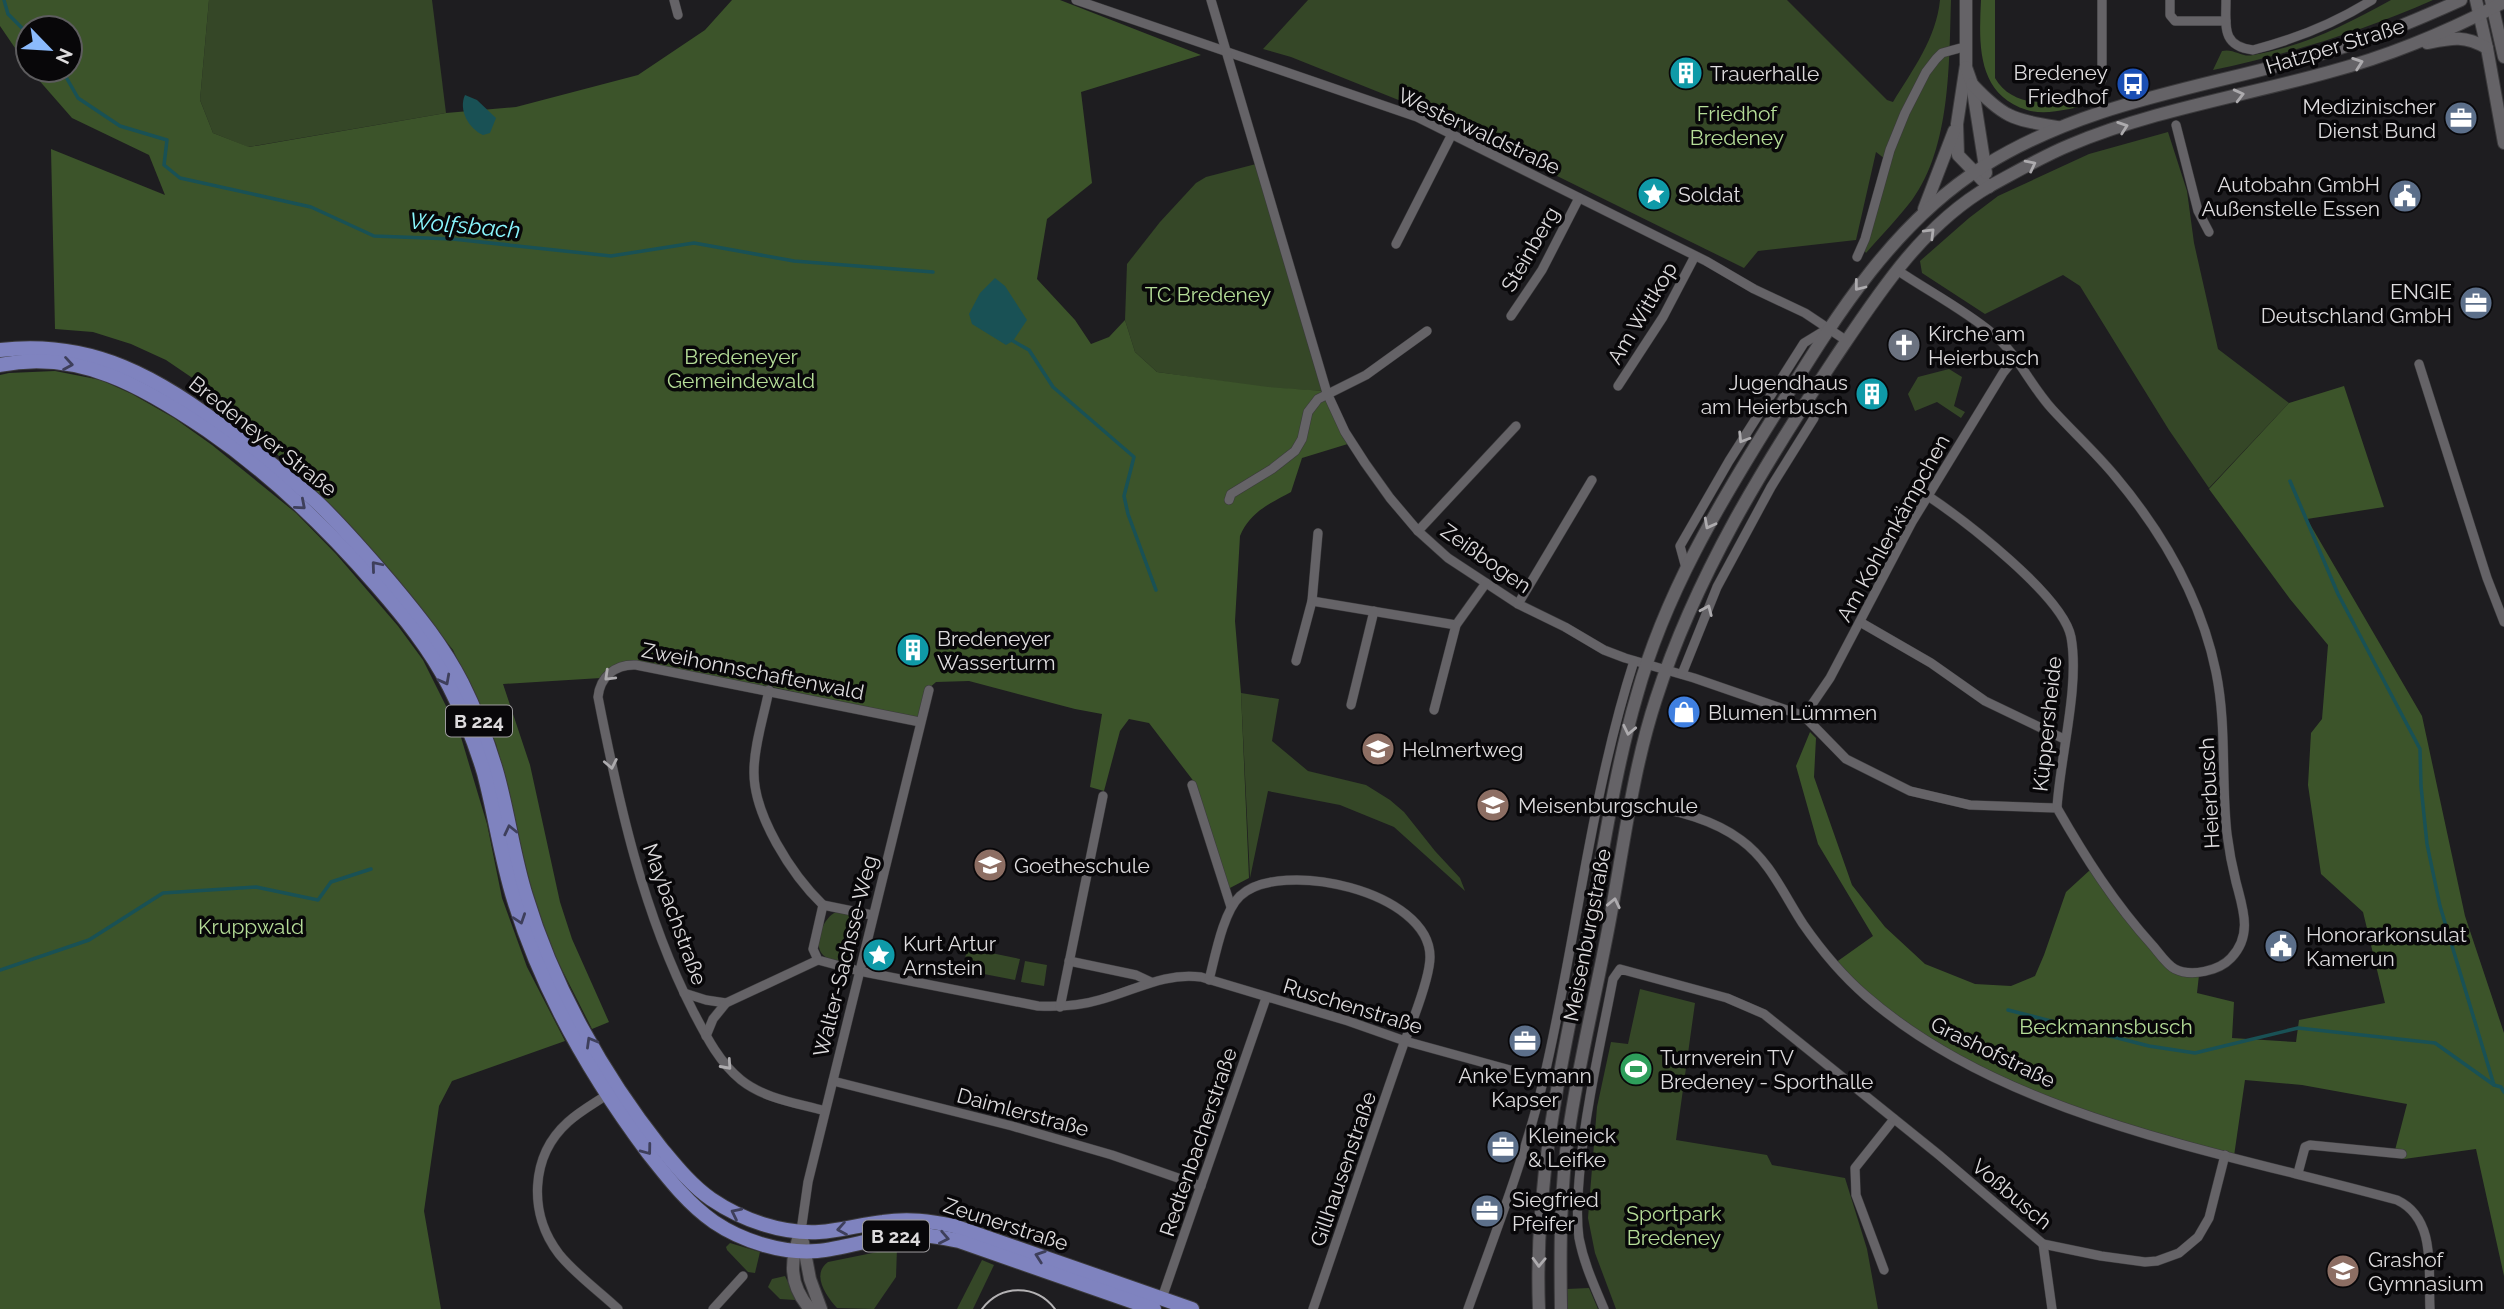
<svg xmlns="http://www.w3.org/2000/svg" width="2504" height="1309" viewBox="0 0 2504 1309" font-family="Raleway,sans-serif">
<rect width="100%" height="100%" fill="#1e1d20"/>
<g fill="#354727">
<path d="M209,0H432L446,113L248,147L213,133L200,100Z"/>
<path d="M1308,0H1787L1887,100L1893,102C1913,69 1936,39 1940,0H1951C1949,62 1951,147 1912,200C1898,218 1881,236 1866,253L1864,250L1889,162L1876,152L1856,240L1758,251L1744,268L1421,109L1291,57L1263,49Z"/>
<path d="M2391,0H2433C2363,31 2289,54 2213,70L2222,51C2234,48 2242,58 2253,55C2307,45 2343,26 2391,0Z"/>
<path d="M2168,132L2187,191L2194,243L2218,349L2289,403L2209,488L2169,430L2080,286L2063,275L1985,314L1922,273L1920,261L1969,218L1998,196L2089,154Z"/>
<path d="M1256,164L1325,391L1268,388L1157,372L1135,352L1125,320L1127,264L1160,222L1196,183L1206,177Z"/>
<path d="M1949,369L1962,377L1954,406L1965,412L1961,418L1937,402L1915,411L1908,394L1918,377Z"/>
<path d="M1241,693L1279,699L1272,741L1308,771L1366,785L1390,800L1404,812L1435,851L1460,878L1465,891L1394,827L1340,805L1268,791L1250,878Z"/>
<path d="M836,912L861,918L850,965C842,962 829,961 823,955C812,943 824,917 836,912Z"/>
<path d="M967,948L1020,959L1015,980L963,970Z"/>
<path d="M1025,961L1047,965L1044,986L1021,982Z"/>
<path d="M1640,989L1695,1003L1676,1140L1767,1155L1772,1165L1845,1178L1867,1249L1878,1309H1616L1595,1253L1588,1218L1597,1107L1611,1042L1628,1044Z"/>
<path d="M730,1243L760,1252L755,1273L748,1272L727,1250L726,1247Z"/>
<path d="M897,1248L896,1277L874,1309L837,1308C826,1296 811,1274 828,1262Z"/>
<path d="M982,1260L994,1265L973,1309H957Z"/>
<path d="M785,1276L796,1298L795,1300L780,1299L768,1287L772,1279Z"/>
<path d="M1589,1288L1598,1309H1568L1567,1289Z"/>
</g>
<g fill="#3c542a">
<path d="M0,0H209L200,100L213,133L249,147L446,113L516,107L638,75L705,30L732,0H1060L1201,55L1081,92L1092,183L1047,219L1037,279L1075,320L1091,344L1109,337L1125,320L1135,352L1157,372L1268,387L1325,391L1351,443L1302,458L1291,492C1269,504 1250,512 1240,536L1235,621L1241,693L1249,878L1228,889L1195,783L1149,723L1129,719L1120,731L1104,791L1090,787L1102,714L1075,709L969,681L936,682L928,689L919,720L772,687L637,664L601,678L503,684L530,765L560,902L572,939L609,1022L592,1029L551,948L532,892L496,744L453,650L390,570L347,522L213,392L166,360L131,344L93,332L55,329L51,149L165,195L149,155L72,118L30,70H70V28H28V67L0,26Z"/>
<path d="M1981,0H1995V78C2008,101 2035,105 2060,101C2067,100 2076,96 2082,99C2086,100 2089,102 2092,104C2072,108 2047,116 2027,110C1976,94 1979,43 1981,0Z"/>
<path d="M55,371L101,380L132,394L174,418L212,445L296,513L336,554L398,626L423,660L460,734L487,824L502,898L527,967L565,1041L452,1081L439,1106L424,1211L441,1309H0V375L9,373Z"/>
<path d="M2344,386L2384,507L2307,519L2422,716L2465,916L2504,1033V1276L2476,1149L2404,1159L2394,1154L2407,1104L2302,1085L2245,1080L2234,1156L2120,1123L2066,1105L1961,1058L1898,1020L1835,963L1873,936L1818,844L1796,766L1810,732L1816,738L1814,777L1852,885L1885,927L1925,964L1975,984L2011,986L2035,976L2044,955L2066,892L2090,870L2172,969L2199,975L2197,993L2234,1002L2232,1038L2296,1042L2299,1020L2385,1003L2363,912L2321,874L2308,785L2311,733L2322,719L2328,645L2290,599L2209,489L2289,403Z"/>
</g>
<g fill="#195155">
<path d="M465,95L477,100L496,118L490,133L483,135C469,129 458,110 465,95Z"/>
<path d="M995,278L1005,286L1027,320L1013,341L1006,345L972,324L969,314L980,293Z"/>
</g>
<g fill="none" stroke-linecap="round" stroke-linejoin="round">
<g stroke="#195155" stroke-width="3.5">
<path d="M4,0L8,14L28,34"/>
<path d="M62,70L78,98L120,126L167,140L164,165L180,178L311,207L374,236L453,239L611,256L694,243L794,261L933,272"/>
<path d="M1013,341L1029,350L1053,387L1134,457L1124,496L1128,514L1156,590"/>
<path d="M2290,481L2338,594L2420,749L2421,786L2427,844L2440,906L2494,1085L2501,1087L2504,1092"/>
<path d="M0,970L89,940L163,893L256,887L318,900L331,882L371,869"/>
<path d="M2008,1010L2149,1046L2195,1053L2298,1028L2435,1043L2494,1085"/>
</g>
<defs>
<g id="minor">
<path d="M674,0L678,15"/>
<path d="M1076,0L1417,117L1706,261L1754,289L1805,313L1847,341"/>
<path d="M1211,0L1327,393L1345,432L1365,463L1390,498L1418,531L1448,558L1518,604L1565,627L1604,650L1625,658L1694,678L1804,716L1846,759L1910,791L1970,805L2057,808C2085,857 2114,903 2153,946C2159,953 2167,965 2175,969C2191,977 2219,971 2231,958C2253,935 2243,909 2236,882C2232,866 2229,850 2227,834C2221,780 2227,726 2216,672C2201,599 2163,533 2115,476C2096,453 2073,432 2052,409C2030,385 2017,353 1992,333C1963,309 1928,291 1897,270"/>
<path d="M2170,0V15L2175,21H2226"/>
<path d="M2226,0C2226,26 2221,46 2253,50C2296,39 2334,24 2372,0"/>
<path d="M2102,80V0"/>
<path d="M2176,125L2198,211L2209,232"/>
<path d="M1396,244L1452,134"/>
<path d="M1857,257L1865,239L1890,150L1905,113L1926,72L1936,59L1942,53L1964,47"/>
<path d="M1511,316L1542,270L1579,198"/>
<path d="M2419,364L2487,578L2504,622"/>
<path d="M1618,386L1663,317L1695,256"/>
<path d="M1928,496C1964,520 2063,596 2071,637C2080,686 2060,757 2057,808"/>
<path d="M1229,500L1231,494L1272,469L1295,451L1302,439L1308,412L1318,399L1366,375L1427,331"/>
<path d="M1418,531L1516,426"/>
<path d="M1686,568L1680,546L1729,461L1804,343L1827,329"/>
<path d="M1312,601L1456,625"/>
<path d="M1518,604L1592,480"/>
<path d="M1860,622L1931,663L1985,701L2064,739"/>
<path d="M1296,661L1312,601L1318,533"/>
<path d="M1682,674L1717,587L1771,487L1814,418L1809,398"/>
<path d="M769,690C764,716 754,745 754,771C753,815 792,875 823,905"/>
<path d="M1351,705L1374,611"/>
<path d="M1434,710L1456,625L1486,583"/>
<path d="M1804,716L1830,678L1912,522L2003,373L2015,358"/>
<path d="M1192,785L1231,907"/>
<path d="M1631,804C1668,808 1710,817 1741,840C1770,861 1784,895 1803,924C1821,950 1843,976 1866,996C2006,1118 2223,1152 2397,1200C2437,1219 2428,1271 2430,1309"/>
<path d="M872,915L823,905L813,949L818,960L859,971L1038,1006C1059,1007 1079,1006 1099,1000C1134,991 1164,972 1201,977L1348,1021L1405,1041L1543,1079"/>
<path d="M1069,961L1136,975L1151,982"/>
<path d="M1209,980C1215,957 1223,912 1240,896C1280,858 1430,891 1430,957C1430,976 1412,1023 1404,1043C1373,1131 1344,1220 1313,1309"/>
<path d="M684,993L706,1000L726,1003"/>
<path d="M1060,1007L1103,796"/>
<path d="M706,1036L713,1019L726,1003L818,960"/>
<path d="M833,1081L1012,1126L1112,1155L1201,1186"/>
<path d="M608,1094C595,1103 580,1111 568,1122C530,1156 528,1214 559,1254C575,1274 599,1291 618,1309"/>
<path d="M825,1111C797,1103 765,1099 741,1080C719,1062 706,1036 693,1011C643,913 619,804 598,697C600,677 615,664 636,665L920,722"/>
<path d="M2298,1173L2305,1147L2310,1145L2402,1154"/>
<path d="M801,1231L808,1182L929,690"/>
<path d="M2043,1244L2052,1309"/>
<path d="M1884,1270L1856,1195L1855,1168L1894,1119"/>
<path d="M1162,1298L1266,998"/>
<path d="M713,1309L743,1276"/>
<path d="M1468,1309C1495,1234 1524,1160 1543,1082C1576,943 1590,798 1634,661"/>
<path d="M1604,1309C1594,1285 1584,1264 1579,1238C1576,1216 1578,1192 1580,1169C1586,1105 1601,1042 1613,979L1620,969L1727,998L1764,1014L1939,1155L2043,1244L2101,1256L2145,1262L2157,1261L2179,1253L2198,1237L2209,1218L2225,1155"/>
</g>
<g id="tertiary">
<path d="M2476,0L2487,48L2504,143"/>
<path d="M2491,0L2504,57"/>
<path d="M801,1231C790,1260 788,1284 810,1309"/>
<path d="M803,1242L810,1279L821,1309"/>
</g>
<g id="secondary">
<path d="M1966,0V65L1957,124L1958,155L1989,187"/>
<path d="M2427,43C2452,38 2464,35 2487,48"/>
<path d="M1966,67L1972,84L1986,173"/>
<path d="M1972,84C2004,118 2012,119 2057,127"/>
<path d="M1924,209L1954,131"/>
<path d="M1539,1309C1534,1189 1559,1073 1583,957C1601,870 1612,780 1637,695C1665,594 1719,504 1774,416C1832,323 1889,226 1984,166C2095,97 2216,87 2337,49C2380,36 2421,18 2461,0"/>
<path d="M1561,1309C1560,1249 1560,1189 1569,1130C1578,1068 1593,1006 1605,945C1622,863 1630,778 1656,699C1696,575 1764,465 1835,358C1878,294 1922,225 1990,186C2016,172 2043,156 2070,145C2153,110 2243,96 2329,72C2389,56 2449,31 2504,2"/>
</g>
<g id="primary">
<path d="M0,350C93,339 158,378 230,432C260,455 291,478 319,504C345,529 368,556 392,584C418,615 443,646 462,683C476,711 487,740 496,770C508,811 513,855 526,896C553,986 603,1075 661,1148C676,1166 691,1185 711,1199C742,1220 782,1234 819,1232C841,1231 862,1224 883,1222C908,1218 930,1221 954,1226L1192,1309"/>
<path d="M0,365C79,349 144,387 207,430C271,474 326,527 377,586C404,617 430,649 449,686C463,713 475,743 484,773C495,815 501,858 514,900C542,991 592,1078 649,1154C668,1178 688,1204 714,1222C742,1241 783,1254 817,1251C850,1248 883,1234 916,1235C931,1235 945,1238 959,1241L1154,1309"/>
</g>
</defs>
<use href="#minor" stroke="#3b3a3c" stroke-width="10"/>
<use href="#tertiary" stroke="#3b3a3c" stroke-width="14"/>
<use href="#secondary" stroke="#3b3a3c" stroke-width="14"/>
<use href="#primary" stroke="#3b3a3c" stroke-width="16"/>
<use href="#minor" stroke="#656367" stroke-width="9"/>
<use href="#tertiary" stroke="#656367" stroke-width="12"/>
<use href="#secondary" stroke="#656367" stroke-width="12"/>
<use href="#primary" stroke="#7f83bf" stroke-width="14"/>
<path stroke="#b4b2b4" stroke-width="2" d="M982,1309C1001,1284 1036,1284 1055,1309"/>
</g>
<defs><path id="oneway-chevron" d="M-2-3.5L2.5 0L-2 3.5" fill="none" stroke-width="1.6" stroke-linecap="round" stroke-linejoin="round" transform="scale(1.75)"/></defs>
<g stroke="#adabae">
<use href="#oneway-chevron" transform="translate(2358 63) rotate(-19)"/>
<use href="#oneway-chevron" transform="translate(2239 95) rotate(-14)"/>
<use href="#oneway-chevron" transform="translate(2123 127) rotate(-19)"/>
<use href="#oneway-chevron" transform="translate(2031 165) rotate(-27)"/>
<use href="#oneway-chevron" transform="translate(1930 233) rotate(-45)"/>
<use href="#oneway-chevron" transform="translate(1859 286) rotate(128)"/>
<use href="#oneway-chevron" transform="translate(1743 438) rotate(122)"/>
<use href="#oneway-chevron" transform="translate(1709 524) rotate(118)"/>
<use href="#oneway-chevron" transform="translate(1707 610) rotate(-67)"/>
<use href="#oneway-chevron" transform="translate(609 676) rotate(136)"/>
<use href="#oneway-chevron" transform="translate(1629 730) rotate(102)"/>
<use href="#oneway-chevron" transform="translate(611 764) rotate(79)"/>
<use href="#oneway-chevron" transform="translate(1614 903) rotate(-78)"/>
<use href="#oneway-chevron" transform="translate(727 1065) rotate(48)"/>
<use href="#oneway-chevron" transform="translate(1539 1262) rotate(92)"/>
</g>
<g stroke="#3e3f5b">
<use href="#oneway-chevron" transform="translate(68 364) rotate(9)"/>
<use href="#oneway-chevron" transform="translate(301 505) rotate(41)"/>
<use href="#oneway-chevron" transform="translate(376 566) rotate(-130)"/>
<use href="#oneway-chevron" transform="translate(445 680) rotate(62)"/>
<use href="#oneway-chevron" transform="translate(510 830) rotate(-103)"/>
<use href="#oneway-chevron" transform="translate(520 919) rotate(71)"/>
<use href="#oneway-chevron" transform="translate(591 1042) rotate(-120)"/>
<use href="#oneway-chevron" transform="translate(647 1150) rotate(53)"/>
<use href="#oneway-chevron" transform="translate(736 1213) rotate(-154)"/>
<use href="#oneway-chevron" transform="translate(842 1229) rotate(170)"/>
<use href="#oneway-chevron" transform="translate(944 1238) rotate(11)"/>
<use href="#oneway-chevron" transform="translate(1040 1256) rotate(-161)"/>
</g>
<defs>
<symbol id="building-disc" viewBox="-11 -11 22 22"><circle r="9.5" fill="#0f9aa8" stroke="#080709"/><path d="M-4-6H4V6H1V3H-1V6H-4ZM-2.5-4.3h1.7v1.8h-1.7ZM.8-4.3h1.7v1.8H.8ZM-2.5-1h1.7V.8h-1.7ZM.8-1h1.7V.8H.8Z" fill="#fff"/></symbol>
<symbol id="bus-disc" viewBox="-11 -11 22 22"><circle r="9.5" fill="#1a4fb4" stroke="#080709"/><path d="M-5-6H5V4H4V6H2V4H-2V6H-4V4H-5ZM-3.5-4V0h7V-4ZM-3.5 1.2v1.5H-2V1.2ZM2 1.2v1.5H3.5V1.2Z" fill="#fff"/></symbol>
<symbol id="office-disc" viewBox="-11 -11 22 22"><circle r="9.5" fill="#5c6f8a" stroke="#080709"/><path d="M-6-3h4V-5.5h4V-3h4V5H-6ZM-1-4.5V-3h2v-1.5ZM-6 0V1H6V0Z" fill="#fff"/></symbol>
<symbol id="sight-disc" viewBox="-11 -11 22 22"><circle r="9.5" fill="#0f9aa8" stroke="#080709"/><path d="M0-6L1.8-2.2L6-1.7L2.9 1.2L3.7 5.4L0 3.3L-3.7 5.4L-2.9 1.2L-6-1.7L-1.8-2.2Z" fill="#fff"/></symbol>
<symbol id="civic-disc" viewBox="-11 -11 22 22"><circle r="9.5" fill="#5c6f8a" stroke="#080709"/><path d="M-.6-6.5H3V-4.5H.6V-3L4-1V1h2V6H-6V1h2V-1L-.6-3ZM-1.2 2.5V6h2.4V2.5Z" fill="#fff"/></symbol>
<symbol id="church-disc" viewBox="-11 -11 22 22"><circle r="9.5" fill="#6b7280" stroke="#080709"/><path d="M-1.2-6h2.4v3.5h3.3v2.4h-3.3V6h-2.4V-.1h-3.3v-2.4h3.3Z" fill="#fff"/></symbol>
<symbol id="shop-disc" viewBox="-11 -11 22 22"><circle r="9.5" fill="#3f7fe0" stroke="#080709"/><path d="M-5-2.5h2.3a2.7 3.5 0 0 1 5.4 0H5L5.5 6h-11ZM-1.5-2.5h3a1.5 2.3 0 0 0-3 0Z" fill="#fff"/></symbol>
<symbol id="school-disc" viewBox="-11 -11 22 22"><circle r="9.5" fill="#8d6e63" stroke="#080709"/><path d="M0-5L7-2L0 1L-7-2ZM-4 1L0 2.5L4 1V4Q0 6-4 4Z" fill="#fff"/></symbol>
<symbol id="stadium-disc" viewBox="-11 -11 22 22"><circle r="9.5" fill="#2e9e5b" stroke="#080709"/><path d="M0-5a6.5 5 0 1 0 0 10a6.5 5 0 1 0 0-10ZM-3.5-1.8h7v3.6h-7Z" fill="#fff"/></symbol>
</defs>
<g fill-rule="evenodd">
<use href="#building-disc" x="1667" y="54" width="38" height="38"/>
<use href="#bus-disc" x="2114" y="65" width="38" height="38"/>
<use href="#office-disc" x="2442" y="99" width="38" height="38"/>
<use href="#sight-disc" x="1635" y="175" width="38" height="38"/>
<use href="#civic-disc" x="2386" y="177" width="38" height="38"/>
<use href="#office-disc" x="2457" y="284" width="38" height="38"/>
<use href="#church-disc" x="1885" y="326" width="38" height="38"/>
<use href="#building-disc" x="1853" y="375" width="38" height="38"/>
<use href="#building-disc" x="894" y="631" width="38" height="38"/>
<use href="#shop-disc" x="1665" y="693" width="38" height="38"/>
<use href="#school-disc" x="1359" y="730" width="38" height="38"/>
<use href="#school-disc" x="1474" y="786" width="38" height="38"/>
<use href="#school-disc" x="971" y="846" width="38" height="38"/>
<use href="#civic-disc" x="2262" y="927" width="38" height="38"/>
<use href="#sight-disc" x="860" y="936" width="38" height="38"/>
<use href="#office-disc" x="1506" y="1022" width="38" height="38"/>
<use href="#stadium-disc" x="1617" y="1050" width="38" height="38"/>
<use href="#office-disc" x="1484" y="1128" width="38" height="38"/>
<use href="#office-disc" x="1468" y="1192" width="38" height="38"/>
<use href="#school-disc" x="2324" y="1252" width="38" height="38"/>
</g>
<g text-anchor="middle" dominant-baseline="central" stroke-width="7" stroke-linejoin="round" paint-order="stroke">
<g fill="#080709" stroke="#9d9b9d" stroke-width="2">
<rect x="446" y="705.5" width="66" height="31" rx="5"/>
<rect x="863" y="1220.5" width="66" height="31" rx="5"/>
</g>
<g font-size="19" font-weight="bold" fill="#dddbdd">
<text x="479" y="721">B 224</text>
<text x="896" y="1236">B 224</text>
</g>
<g font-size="21" fill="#dddbdd" stroke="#080709">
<text transform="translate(2335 46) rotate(-17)">Hatzper Straße</text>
<text transform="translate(1479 131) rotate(25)">Westerwaldstraße</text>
<text transform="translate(1530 249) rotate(-60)">Steinberg</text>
<text transform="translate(1642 313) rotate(-59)">Am Wittkop</text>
<text transform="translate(263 436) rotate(38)">Bredeneyer Straße</text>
<text transform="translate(1893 528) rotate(-61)">Am Kohlenkämpchen</text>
<text transform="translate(1486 558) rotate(35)">Zeißbogen</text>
<text transform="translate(753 671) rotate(11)">Zweihonnschaftenwald</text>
<text transform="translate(2047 724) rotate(-84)">Küppersheide</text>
<text transform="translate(2209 793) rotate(-93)">Heierbusch</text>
<text transform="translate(675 914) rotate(70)">Maybachstraße</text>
<text transform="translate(1587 935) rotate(-79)">Meisenburgstraße</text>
<text transform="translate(845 956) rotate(-76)">Walter-Sachsse-Weg</text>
<text transform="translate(1353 1006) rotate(17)">Ruschenstraße</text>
<text transform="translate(1993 1052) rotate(26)">Grashofstraße</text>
<text transform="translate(1023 1112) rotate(15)">Daimlerstraße</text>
<text transform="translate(1198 1142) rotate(-71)">Redtenbacherstraße</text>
<text transform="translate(1343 1169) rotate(-71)">Gillhausenstraße</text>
<text transform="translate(2012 1194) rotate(40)">Voßbusch</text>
<text transform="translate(1006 1224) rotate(18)">Zeunerstraße</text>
</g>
<g font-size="21" fill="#dddbdd" stroke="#080709" text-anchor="start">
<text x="2108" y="72" text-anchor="end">Bredeney<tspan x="2108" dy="24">Friedhof</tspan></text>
<text x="1710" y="73">Trauerhalle</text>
<text x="2436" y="106" text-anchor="end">Medizinischer<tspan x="2436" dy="24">Dienst Bund</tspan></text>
<text x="2380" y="184" text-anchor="end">Autobahn GmbH<tspan x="2380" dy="24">Außenstelle Essen</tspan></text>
<text x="1678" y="194">Soldat</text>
<text x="2452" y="291" text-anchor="end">ENGIE<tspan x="2452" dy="24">Deutschland GmbH</tspan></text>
<text x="1928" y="333">Kirche am<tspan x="1928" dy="24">Heierbusch</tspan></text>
<text x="1848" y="382" text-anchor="end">Jugendhaus<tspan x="1848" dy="24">am Heierbusch</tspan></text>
<text x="937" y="638">Bredeneyer<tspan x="937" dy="24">Wasserturm</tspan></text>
<text x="1708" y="712">Blumen Lümmen</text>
<text x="1402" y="749">Helmertweg</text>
<text x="1518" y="805">Meisenburgschule</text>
<text x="1014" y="865">Goetheschule</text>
<text x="2306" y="934">Honorarkonsulat<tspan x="2306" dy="24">Kamerun</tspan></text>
<text x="903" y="943">Kurt Artur<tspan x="903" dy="24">Arnstein</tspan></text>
<text x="1660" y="1057">Turnverein TV<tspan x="1660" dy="24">Bredeney - Sporthalle</tspan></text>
<text x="1525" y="1075" text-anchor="middle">Anke Eymann<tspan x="1525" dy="24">Kapser</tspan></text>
<text x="1528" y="1135">Kleineick<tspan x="1528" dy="24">&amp; Leifke</tspan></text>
<text x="1512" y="1199">Siegfried<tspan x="1512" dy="24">Pfeifer</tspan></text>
<text x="2368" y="1259">Grashof<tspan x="2368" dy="24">Gymnasium</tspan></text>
</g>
<g font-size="21" fill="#b5dd98" stroke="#080709">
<text x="1737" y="113">Friedhof<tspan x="1737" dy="24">Bredeney</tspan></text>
<text x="1208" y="294">TC Bredeney</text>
<text x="741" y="356">Bredeneyer<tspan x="741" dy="24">Gemeindewald</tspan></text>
<text x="251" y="926">Kruppwald</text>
<text x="2106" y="1026">Beckmannsbusch</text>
<text x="1674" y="1213">Sportpark<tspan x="1674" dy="24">Bredeney</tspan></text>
</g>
<g font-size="23" font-style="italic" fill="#89f6fe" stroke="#080709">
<text transform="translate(465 225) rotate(5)">Wolfsbach</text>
</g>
</g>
<g transform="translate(49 49) rotate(115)"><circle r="33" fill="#080709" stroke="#5d5c5e" stroke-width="2"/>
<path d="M0-5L12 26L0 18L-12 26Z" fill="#8bbafc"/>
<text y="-10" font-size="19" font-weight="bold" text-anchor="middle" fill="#dddbdd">N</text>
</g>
</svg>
